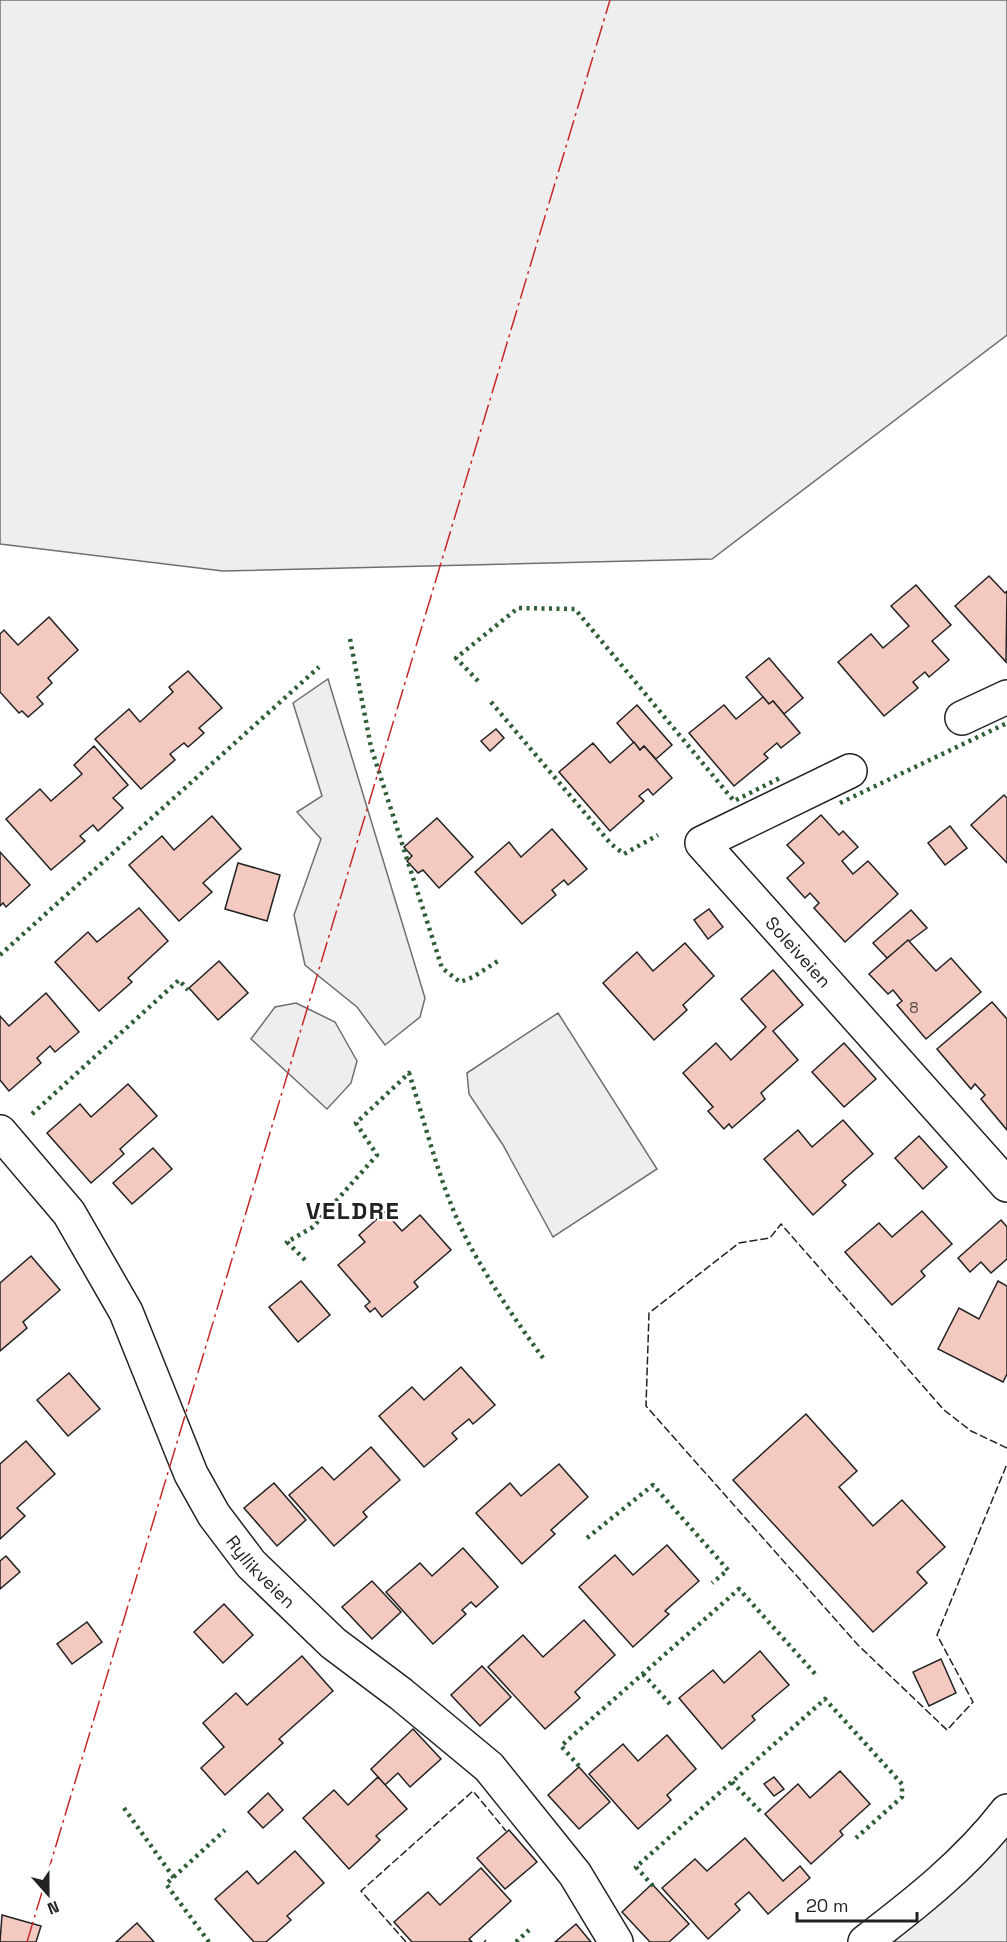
<svg xmlns="http://www.w3.org/2000/svg" width="1007" height="1942" viewBox="0 0 1007 1942" font-family="'Space Grotesk',sans-serif">
<rect width="100%" height="100%" fill="#fff"/>
<g fill="#eee" stroke="#6f6f6f" stroke-width="1.5">
<path d="M0,0H1007V335L712,559L223,571L0,544Z"/>
<path d="M328,679L425,998L420,1017L385,1045L357,1007L305,965L294,915L321,839L297,812L322,796L293,703Z"/>
<path d="M296,1003L335,1022L357,1061L351,1083L327,1109L251,1039L275,1007Z"/>
<path d="M558,1013L657,1169L553,1237L503,1145L469,1094L467,1073Z"/>
<path d="M1007,1837V1942H880Z"/>
</g>
<g fill="#f3c9c0" stroke="#222" stroke-width="1.5">
<path d="M989,576L1005,593L1007,591L1006,662L955,606Z"/>
<path d="M916,585L951,625L932,641L949,660L929,677L925,672L913,682L918,688L884,716L838,662L871,634L883,648L909,626L891,606Z"/>
<path d="M49,617L78,650L48,678L52,683L37,697L43,704L28,717L22,711L19,713L0,692V634L4,630L18,645Z"/>
<path d="M769,658L803,698L784,714L773,701L769,704L746,677Z"/>
<path d="M188,671L222,708L199,728L204,733L188,747L184,743L170,754L175,760L141,789L95,739L129,709L140,722L173,692L169,687Z"/>
<path d="M763,697L769,704L773,701L800,733L781,748L777,743L764,754L768,758L734,786L689,733L724,705L736,719Z"/>
<path d="M637,705L672,745L656,759L644,746L640,750L617,723Z"/>
<path d="M496,729L504,738L490,751L481,741Z"/>
<path d="M634,742L640,750L644,746L672,778L653,795L648,789L639,796L644,801L610,831L559,772L593,743L610,763Z"/>
<path d="M94,746L128,785L113,798L123,808L98,831L93,825L80,836L85,841L51,870L6,819L40,789L51,801L82,774L74,765Z"/>
<path d="M1004,795L1007,798V863L971,825Z"/>
<path d="M821,815L839,835L843,831L858,847L842,861L853,874L868,861L898,894L845,942L814,908L819,903L810,893L805,898L787,878L804,863L787,845Z"/>
<path d="M212,816L241,849L203,883L212,892L179,921L129,865L162,836L174,850Z"/>
<path d="M437,818L473,857L439,888L423,870L418,873L407,861L412,856L404,847Z"/>
<path d="M950,826L967,848L945,865L928,843Z"/>
<path d="M552,829L587,869L568,885L564,880L552,890L556,895L522,924L475,872L509,842L521,857Z"/>
<path d="M0,852L30,885L6,907L3,903L0,906Z"/>
<path d="M238,863L280,875L267,921L225,909Z"/>
<path d="M139,908L168,941L128,978L132,982L99,1011L55,962L88,932L97,942Z"/>
<path d="M709,909L723,927L708,939L694,920Z"/>
<path d="M911,910L927,928L887,958L873,943Z"/>
<path d="M908,940L936,971L951,958L981,992L926,1039L897,1005L902,1001L893,990L888,994L869,974Z"/>
<path d="M685,943L714,976L683,1005L687,1010L654,1040L603,983L637,952L653,971Z"/>
<path d="M219,961L248,993L218,1020L189,988Z"/>
<path d="M773,970L803,1005L773,1031L798,1060L761,1093L765,1099L732,1128L729,1124L724,1129L708,1111L713,1107L683,1073L716,1043L731,1060L766,1027L741,999Z"/>
<path d="M46,993L79,1032L55,1052L50,1046L37,1058L41,1063L9,1091L0,1080V1016L9,1026Z"/>
<path d="M992,1002L1007,1019V1130L981,1099L985,1095L975,1084L971,1089L937,1049Z"/>
<path d="M844,1043L876,1079L844,1107L812,1072Z"/>
<path d="M128,1084L157,1116L120,1149L124,1154L91,1183L47,1133L80,1104L91,1117Z"/>
<path d="M843,1120L873,1154L842,1181L846,1185L813,1215L764,1159L798,1130L812,1147Z"/>
<path d="M919,1136L947,1167L923,1189L895,1158Z"/>
<path d="M153,1148L172,1169L132,1204L113,1183Z"/>
<path d="M922,1211L952,1244L921,1271L925,1276L892,1305L845,1252L879,1223L892,1237Z"/>
<path d="M385,1212L402,1231L420,1215L451,1250L414,1282L418,1287L382,1317L375,1308L370,1312L365,1306L370,1302L338,1265L365,1242L359,1235Z"/>
<path d="M1001,1220L1007,1227V1259L991,1273L981,1262L970,1272L958,1258Z"/>
<path d="M31,1256L60,1290L23,1322L27,1328L0,1351V1283Z"/>
<path d="M301,1281L330,1315L298,1342L269,1307Z"/>
<path d="M998,1281L1007,1286V1374L1003,1382L938,1349L959,1308L979,1319Z"/>
<path d="M461,1367L495,1405L473,1424L469,1419L452,1433L457,1439L424,1467L379,1416L412,1387L424,1400Z"/>
<path d="M69,1373L100,1409L68,1436L37,1400Z"/>
<path d="M806,1414L857,1471L839,1487L873,1526L902,1500L945,1547L917,1572L927,1583L873,1632L733,1480Z"/>
<path d="M26,1441L55,1474L17,1508L25,1516L0,1539V1464Z"/>
<path d="M371,1447L400,1480L363,1512L367,1517L334,1546L289,1495L322,1467L334,1480Z"/>
<path d="M559,1464L588,1497L551,1530L555,1534L522,1564L476,1513L510,1483L521,1496Z"/>
<path d="M274,1483L306,1520L277,1546L244,1508Z"/>
<path d="M667,1545L699,1581L665,1611L669,1614L633,1647L579,1587L615,1555L633,1575Z"/>
<path d="M463,1548L498,1587L476,1607L471,1602L462,1610L466,1614L433,1644L386,1592L420,1563L432,1576Z"/>
<path d="M6,1556L20,1572L0,1589V1561Z"/>
<path d="M372,1581L401,1612L372,1639L342,1607Z"/>
<path d="M224,1604L253,1635L223,1663L194,1632Z"/>
<path d="M584,1620L615,1655L575,1692L580,1698L545,1729L488,1667L523,1635L543,1657Z"/>
<path d="M87,1622L102,1642L72,1664L57,1644Z"/>
<path d="M760,1651L789,1685L752,1716L755,1720L722,1749L679,1698L713,1670L724,1683Z"/>
<path d="M302,1656L333,1691L279,1739L283,1743L225,1795L201,1768L224,1747L203,1723L236,1693L247,1705Z"/>
<path d="M941,1659L956,1693L929,1706L913,1672Z"/>
<path d="M482,1666L511,1697L480,1726L451,1695Z"/>
<path d="M413,1729L441,1759L410,1787L398,1773L385,1785L371,1769Z"/>
<path d="M667,1735L696,1769L667,1795L671,1800L638,1829L589,1774L623,1744L638,1761Z"/>
<path d="M579,1767L610,1802L579,1829L548,1795Z"/>
<path d="M840,1771L870,1804L840,1831L843,1835L811,1864L765,1814L798,1784L810,1798Z"/>
<path d="M378,1777L407,1809L376,1836L380,1840L349,1869L303,1818L334,1790L348,1805Z"/>
<path d="M774,1777L784,1789L774,1796L764,1784Z"/>
<path d="M268,1793L283,1810L263,1828L248,1812Z"/>
<path d="M509,1830L537,1862L505,1889L477,1858Z"/>
<path d="M745,1838L783,1881L800,1866L810,1878L768,1914L749,1892L735,1904L740,1910L708,1939L662,1888L695,1859L707,1871Z"/>
<path d="M295,1851L324,1883L287,1916L291,1920L266,1942H254L215,1899L247,1871L258,1884Z"/>
<path d="M481,1868L511,1901L469,1939L472,1942H412L394,1922L428,1892L440,1905Z"/>
<path d="M652,1884L689,1924L669,1942H650L622,1912Z"/>
<path d="M2,1915L41,1926L36,1942H0Z"/>
<path d="M137,1923L154,1942H116Z"/>
<path d="M576,1924L591,1942H555Z"/>
</g>
<g fill="none" stroke-linecap="round" stroke-linejoin="round">
<defs>
<g id="street">
<path d="M962,718L1007,697"/>
<path id="s1" d="M850,771L702,843L1007,1185"/>
<path id="s2" d="M0,1132L69,1213L126,1312L191,1474L214,1515L251,1564L333,1643L401,1694L489,1767L575,1874L616,1942"/>
</g>
<path id="secondary" d="M865,1942C916,1903 967,1863 1007,1811"/>
</defs>
<use href="#street" stroke="#222" stroke-width="36"/>
<use href="#secondary" stroke="#222" stroke-width="36"/>
<use href="#street" stroke="#fff" stroke-width="33"/>
<use href="#secondary" stroke="#fff" stroke-width="33"/>
<g stroke="#2f5e38" stroke-width="4.5" stroke-dasharray="3 4.5" stroke-linecap="butt">
<path d="M350,639L371,747L442,968L460,982L473,977L501,959"/>
<path d="M478,681L456,658L518,608L575,609L734,801L782,777"/>
<path d="M491,702L611,844L624,854L658,835"/>
<path d="M840,803L1007,723"/>
<path d="M0,955L319,667"/>
<path d="M32,1114L179,980L188,990"/>
<path d="M305,1260L287,1242L313,1227L377,1155L356,1123L409,1073C427,1129 441,1190 468,1242C490,1283 516,1321 543,1358"/>
<path d="M587,1538L653,1485L728,1570L712,1583"/>
<path d="M643,1674L670,1704"/>
<path d="M579,1766L561,1746L739,1589L817,1676"/>
<path d="M732,1782L762,1813"/>
<path d="M124,1808L174,1878"/>
<path d="M653,1886L636,1867L825,1699L902,1784V1797L856,1838"/>
<path d="M209,1942L166,1884L225,1830"/>
<path d="M516,1942L529,1930"/>
</g>
<g stroke="#222" stroke-width="1.5" stroke-dasharray="8 3" stroke-linecap="butt">
<path d="M1007,1448L971,1431L944,1410L781,1224L770,1238L739,1243L649,1313L646,1406L858,1645L947,1730L973,1702L937,1635L1007,1464"/>
<path d="M406,1942L361,1891L473,1791L506,1831"/>
<path d="M484,1942L486,1940"/>
</g>
<path stroke="#c62828" stroke-width="1.5" stroke-dasharray="21 4.5 3 4.5" stroke-linecap="butt" d="M27,1942L610,0"/>
</g>
<g text-anchor="middle" dominant-baseline="central" stroke-width="4.5" stroke-linejoin="round" paint-order="stroke">
<g font-size="15" fill="#564c4a">
<text x="914" y="1007">8</text>
</g>
<g font-size="18" fill="#222" stroke="#fff">
<text stroke="none"><textPath href="#s1" startOffset="310">Soleiveien</textPath></text>
<text stroke="none"><textPath href="#s2" startOffset="516">Ryllikveien</textPath></text>
</g>
<g font-size="24" font-weight="bold" letter-spacing="1.5" fill="#222" stroke="#fff">
<text x="353" y="1210">VELDRE</text>
</g>
</g>
<g transform="translate(48 1894) rotate(159)" stroke="#ffffff" stroke-width="4.5" paint-order="stroke">
<path d="M0-4.5L10 22L0 15L-10 22Z" fill="#222222"/>
<text y="-9" font-size="16" font-weight="bold" text-anchor="middle" fill="#222222">N</text>
</g>
<path d="M797 1912v9h120v-9" fill="none" stroke="#222222" stroke-width="3"/>
<text x="806" y="1912" font-size="18" fill="#222222" stroke="#ffffff" stroke-width="4.5" paint-order="stroke">20 m</text>
</svg>
